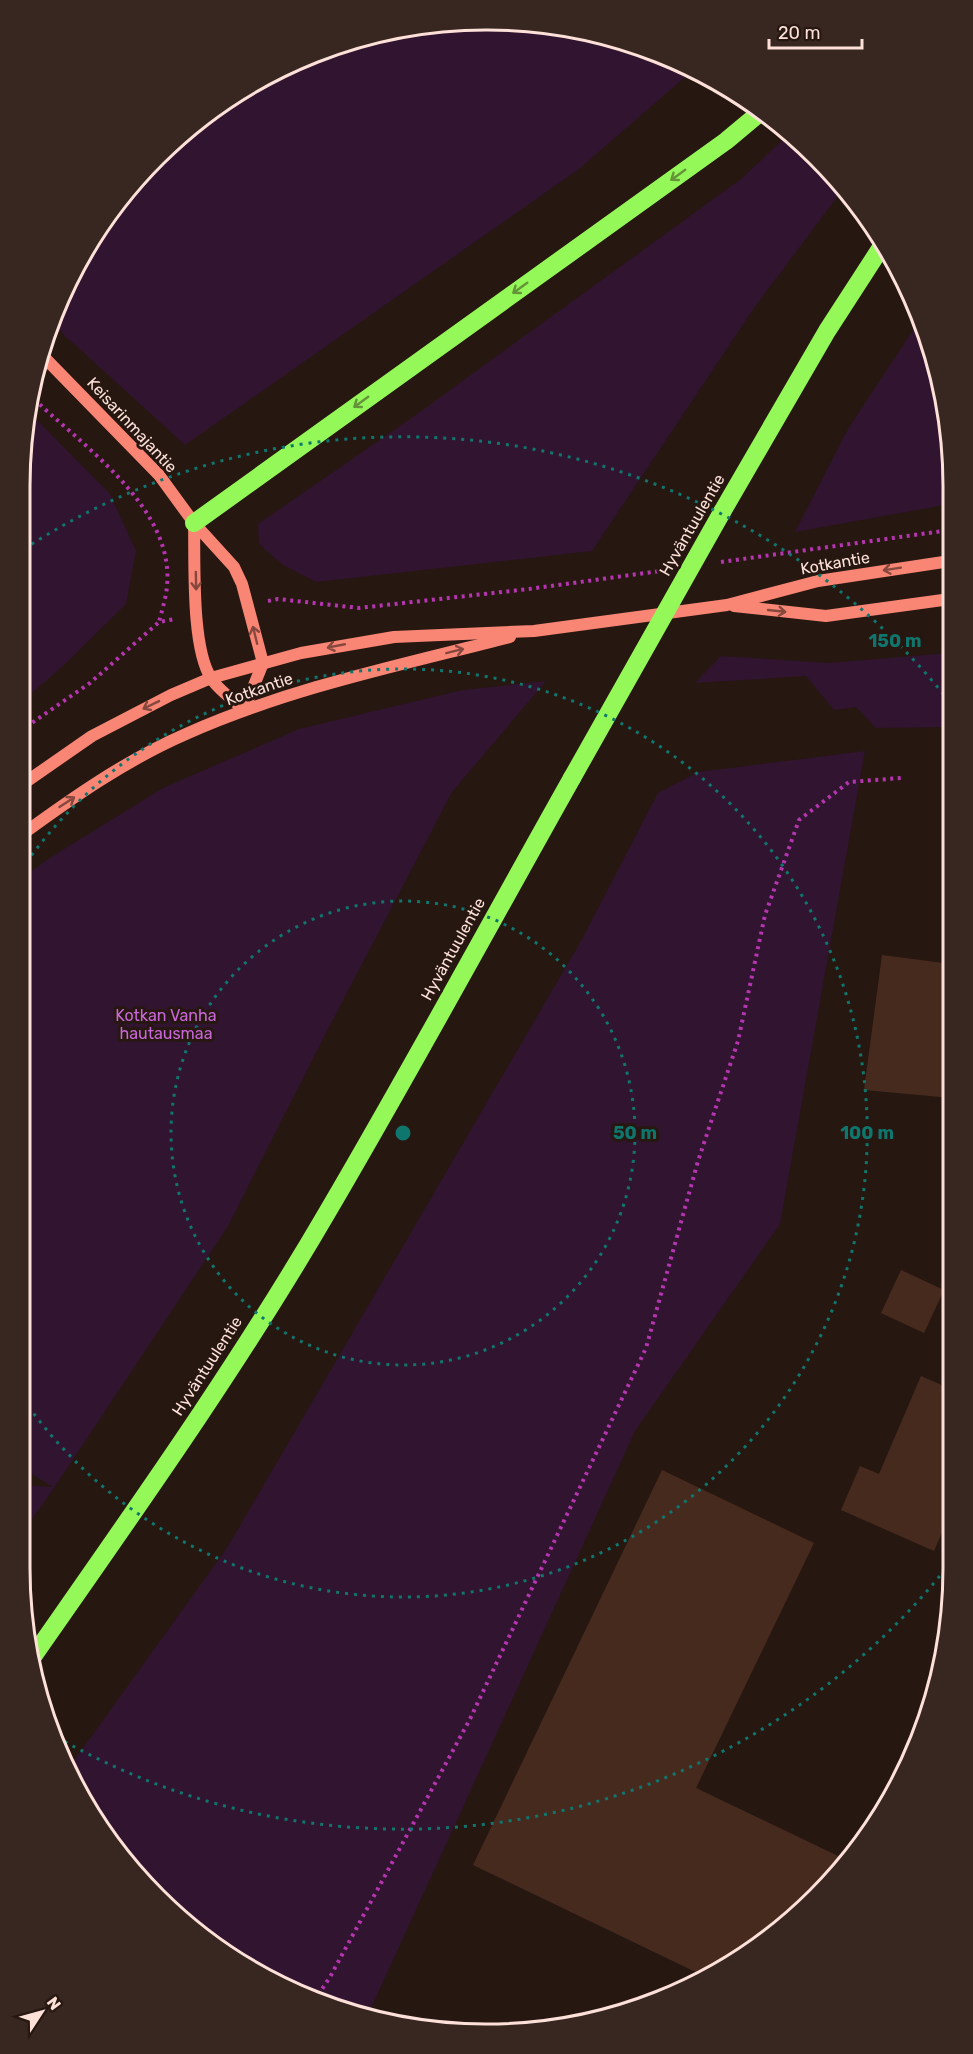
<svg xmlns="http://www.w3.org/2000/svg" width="973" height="2054" viewBox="0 0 973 2054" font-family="Rubik,sans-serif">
<rect width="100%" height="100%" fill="#271711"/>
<g fill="#31142f">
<path d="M487,20L578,29L666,55L692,71L579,169L185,445L51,323L55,307L98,227L157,156L227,98L308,55L396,28Z"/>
<path d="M789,134L843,189L754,308L592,551L316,582L283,565L259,544L258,524L413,417L741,179Z"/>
<path d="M921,318L949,425L950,504L795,532L848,429Z"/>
<path d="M27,410L110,494L136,551L126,604L63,666L20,703V486Z"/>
<path d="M950,653L951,727L876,728L856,707L834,710L806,676L695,683L721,656L828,663Z"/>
<path d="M546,681L452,792L328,1029L228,1226L54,1488L20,1536V1485L53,1487L20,1467V880L48,859L163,788L299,729L463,690Z"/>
<path d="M865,751L780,1224L635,1431L367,2017L307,1999L227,1956L116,1852L70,1766L227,1548L581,941L658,793L698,772Z"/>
</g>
<g fill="#472a1e">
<path d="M882,955L951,964L952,1098L864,1090Z"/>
<path d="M901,1270L944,1290L924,1333L881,1313Z"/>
<path d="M921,1376L953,1390V1507L934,1551L841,1510L860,1466L879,1474Z"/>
<path d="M662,1470L814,1543L696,1788L838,1856L817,1897L706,1977L473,1865Z"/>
</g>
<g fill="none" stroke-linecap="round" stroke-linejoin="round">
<g stroke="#b535b0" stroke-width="4" stroke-dasharray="3 4.5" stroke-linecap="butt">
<path d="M29,394C79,444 175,506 167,586C166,598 162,610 159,622"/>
<path d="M721,562L950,530"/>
<path d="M268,601L278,599L359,608L529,589L660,571"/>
<path d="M20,731L90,683L159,622L175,619"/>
<path d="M314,2001L330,1977L470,1719L646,1348L698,1161L738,1041L765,915L799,820L849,782L901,778"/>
</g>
<path stroke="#84483e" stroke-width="12" d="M35,373L48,361"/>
<g stroke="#f98574" stroke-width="12">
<path d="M41,354L159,475L194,523L234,567L242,584L263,663L244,710"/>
<path d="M194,523C195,561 191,647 211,678C217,689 235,701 244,710"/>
<path d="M734,606L826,616L950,599"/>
<path d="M20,786L92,736L171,695L211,678L301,653L394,637L534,631L727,605L818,581L950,561"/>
<path d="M20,836C72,798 126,760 186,734C289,688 401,665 510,637"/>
</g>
<g stroke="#95f859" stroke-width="18">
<path d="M722,512L827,331L882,246"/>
<path d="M194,523L726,141L762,111"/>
<path d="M34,1655C136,1509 239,1364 328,1211C412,1068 491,922 572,778"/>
</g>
<path stroke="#95f859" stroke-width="18" d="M572,778L722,512"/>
</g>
<defs><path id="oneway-shaft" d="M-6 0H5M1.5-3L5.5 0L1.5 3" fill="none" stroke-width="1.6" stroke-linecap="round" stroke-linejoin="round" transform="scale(1.5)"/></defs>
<g stroke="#649339">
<use href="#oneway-shaft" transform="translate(678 175) rotate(144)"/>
<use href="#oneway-shaft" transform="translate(520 288) rotate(144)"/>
<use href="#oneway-shaft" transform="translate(361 402) rotate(144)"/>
</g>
<g stroke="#86483e">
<use href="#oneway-shaft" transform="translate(892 569) rotate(171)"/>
<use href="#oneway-shaft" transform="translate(196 581) rotate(89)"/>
<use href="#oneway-shaft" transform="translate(777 611) rotate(6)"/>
<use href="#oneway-shaft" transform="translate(255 635) rotate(-104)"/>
<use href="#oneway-shaft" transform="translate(336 646) rotate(169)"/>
<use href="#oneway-shaft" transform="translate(455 651) rotate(-14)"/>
<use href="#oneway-shaft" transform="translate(151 705) rotate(154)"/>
<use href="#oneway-shaft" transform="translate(67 802) rotate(-33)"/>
</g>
<g fill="none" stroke="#0f766e" stroke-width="3" stroke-dasharray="3 6">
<circle cx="403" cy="1133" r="232"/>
<path d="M21 870A464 464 0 1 1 21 1396"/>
<path d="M951 1562A696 696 0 0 1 55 1736M24 549A696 696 0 0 1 948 700"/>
</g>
<g text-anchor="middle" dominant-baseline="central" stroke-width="6" stroke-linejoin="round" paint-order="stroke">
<g font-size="16" fill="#fde1d9" stroke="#271711">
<text transform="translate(132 425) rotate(47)">Keisarinmajantie</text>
<text transform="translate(692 525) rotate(-60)">Hyväntuulentie</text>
<text transform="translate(835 563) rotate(-10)">Kotkantie</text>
<text transform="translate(259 689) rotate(-19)">Kotkantie</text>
<text transform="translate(453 949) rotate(-61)">Hyväntuulentie</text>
<text transform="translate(207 1366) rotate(-57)">Hyväntuulentie</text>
</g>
<g font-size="16" fill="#ca67db" stroke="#271711">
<text x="166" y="1015">Kotkan Vanha<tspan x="166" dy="18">hautausmaa</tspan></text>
</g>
</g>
<path d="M0 0H973V2054H0ZM486 30H487A456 456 0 0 1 943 486V1568A456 456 0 0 1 487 2024H486A456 456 0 0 1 30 1568V486A456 456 0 0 1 486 30Z" fill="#382721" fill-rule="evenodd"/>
<path fill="none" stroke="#fde1d9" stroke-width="3" d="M486 30H487A456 456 0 0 1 943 486V1568A456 456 0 0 1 487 2024H486A456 456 0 0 1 30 1568V486A456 456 0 0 1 486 30Z"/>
<circle cx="403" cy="1133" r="9" fill="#0f766e" stroke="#271711" stroke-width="3"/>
<g font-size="18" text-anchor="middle" font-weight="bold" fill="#0f766e" stroke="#271711" stroke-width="6" stroke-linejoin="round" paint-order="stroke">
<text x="895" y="647">150 m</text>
<text x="635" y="1139">50 m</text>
<text x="867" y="1139">100 m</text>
</g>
<g transform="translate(42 2012) rotate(54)" stroke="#271711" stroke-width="4.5" paint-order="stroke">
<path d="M0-4.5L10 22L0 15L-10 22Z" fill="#fde1d9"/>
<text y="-9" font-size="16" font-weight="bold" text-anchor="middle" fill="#fde1d9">N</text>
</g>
<path d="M769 39v9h93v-9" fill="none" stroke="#fde1d9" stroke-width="3"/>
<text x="778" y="39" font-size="18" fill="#fde1d9" stroke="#271711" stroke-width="4.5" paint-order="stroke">20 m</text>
</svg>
